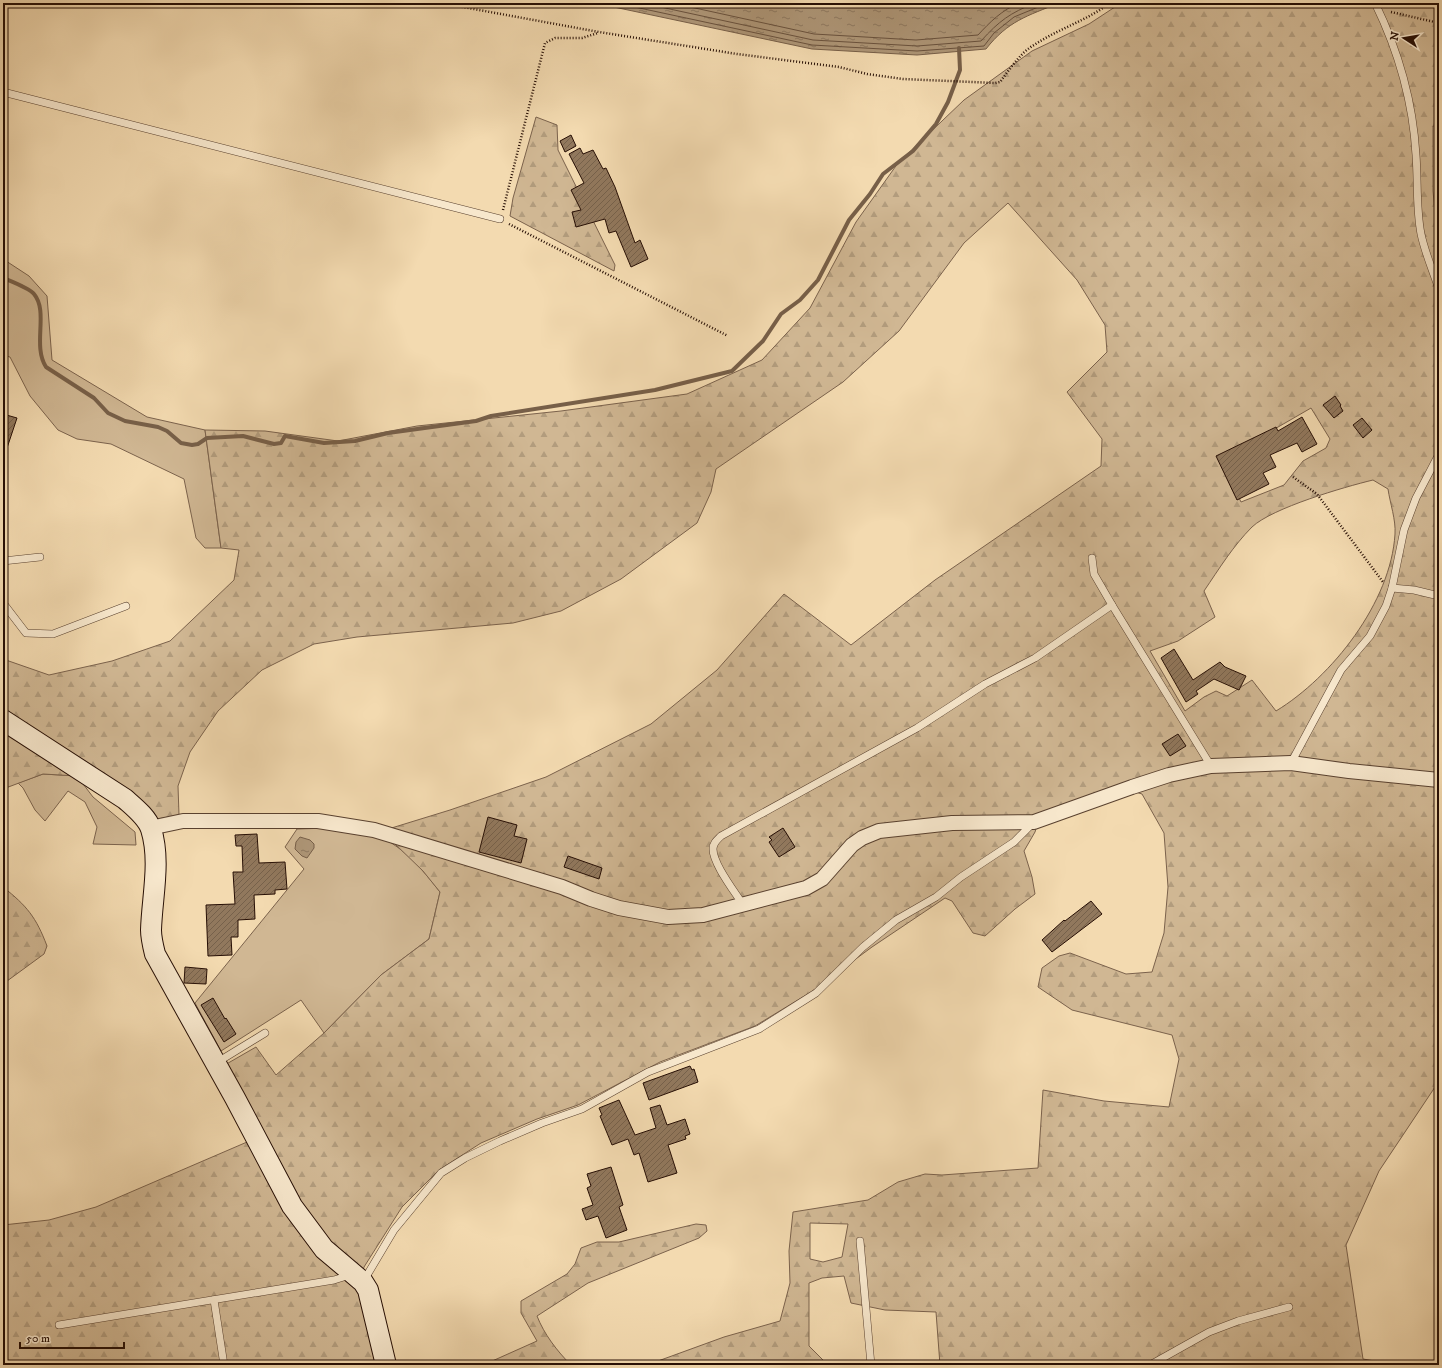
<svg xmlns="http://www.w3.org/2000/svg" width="1442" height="1368" viewBox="0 0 1442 1368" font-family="'IM FELL DW Pica',serif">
<defs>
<pattern id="forest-firs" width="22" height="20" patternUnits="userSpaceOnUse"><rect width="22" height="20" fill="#d0b793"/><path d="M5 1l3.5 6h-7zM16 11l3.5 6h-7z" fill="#b29c7d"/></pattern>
<pattern id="water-ripples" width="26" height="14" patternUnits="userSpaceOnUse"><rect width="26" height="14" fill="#ad9576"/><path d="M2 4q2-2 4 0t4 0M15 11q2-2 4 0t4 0" fill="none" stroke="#8d785f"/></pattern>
<pattern id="building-hatch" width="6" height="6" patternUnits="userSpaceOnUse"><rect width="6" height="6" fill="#91785d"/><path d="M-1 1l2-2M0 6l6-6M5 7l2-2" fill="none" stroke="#76614b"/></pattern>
</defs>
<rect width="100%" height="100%" fill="#f3dab0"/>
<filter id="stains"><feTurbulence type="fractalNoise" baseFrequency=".005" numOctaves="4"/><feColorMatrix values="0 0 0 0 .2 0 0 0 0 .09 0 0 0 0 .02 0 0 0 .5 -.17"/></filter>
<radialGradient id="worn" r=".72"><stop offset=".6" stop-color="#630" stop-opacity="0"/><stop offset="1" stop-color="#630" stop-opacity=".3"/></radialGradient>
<g fill="#d0b793" stroke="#7b624c">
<path d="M3,259L29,276L47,296L52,360L147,417L205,430L221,548H205L196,538L184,479L111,444L77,439L58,430L30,396L10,357L3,355V330L7,327L5,307L3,306Z"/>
<path d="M43,774L77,776L93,797L135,832L136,845L93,844L97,827L85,802L68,791L45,821L35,810L23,788L18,783Z"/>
<path d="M329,828C343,830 359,830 372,834C401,843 422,869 440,892L429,939L381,975L324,1033L301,1000L221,1051L195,1003L304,869L285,847L297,829Z"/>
</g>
<g fill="url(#forest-firs)" stroke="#7b624c" fill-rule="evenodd">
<path d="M1121,3H1439V127L1433,126V191L1439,256V1081L1379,1171L1346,1245L1363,1359L1398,1365H940L936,1312L885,1310L851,1303L844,1276L822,1278L809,1283V1346L828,1365H647L724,1337L780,1321L790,1283L789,1251L793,1212L868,1200L898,1182L925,1174L942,1175L1038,1168L1043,1090L1104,1101L1169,1107L1179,1059L1172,1035L1072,1010L1038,987L1042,968L1059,956L1070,953L1126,974L1152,972L1164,933L1168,887L1164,833L1142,794L1119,787L1040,815L1035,832L1024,851L1032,877L1035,894L1015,909L985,936L973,933L952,901L945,898L872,947L811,992L755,1026L660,1062L578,1105L537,1119L481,1143L439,1170L402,1207L364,1267L359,1286L379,1365H3V1225L49,1220L96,1207L261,1136L223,1066L256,1047L276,1075L324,1033L381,975L429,939L440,892L423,871L395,844L372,834L450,810L546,777L651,724L717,670L784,594L851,645L935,580L1101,466L1102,439L1067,392L1107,352L1105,325L1077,280L1008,203L964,243L899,331L843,382L716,469L711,492L697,523L621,579L561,611L513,623L357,637L314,644L262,670L218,711L190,752L178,786L179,815L152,820L77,776L43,774L3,789V659L49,675L112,661L170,641L234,580L239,550L221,548L205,430L265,431L338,441L417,426L561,411L687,394L762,360L810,308L856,222L898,163L964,100L1032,51L1089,24ZM1311,408L1330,439L1326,448L1303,461L1284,485L1241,502L1221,460ZM1373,480L1388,489C1390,503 1396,520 1395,534C1391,602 1332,677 1276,711L1252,680L1227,696L1216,691L1204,697L1185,711L1150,651L1178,641L1215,617L1204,591C1219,569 1233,546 1252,527C1272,508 1344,487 1373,480ZM810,1223L848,1224L842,1257L823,1262L810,1259Z"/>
<path d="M536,117L557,125L558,150L615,265L614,271L510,216L513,198Z"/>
<path d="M3,887C27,906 36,917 47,946L44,954L3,984Z"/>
<path d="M696,1224L706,1225L707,1231L699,1238L588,1283L537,1316C544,1334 557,1351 571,1365H535L534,1363L529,1365H490V1362L537,1341L521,1313V1301L567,1274L575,1264L581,1248L597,1242H619Z"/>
</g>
<g fill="url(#water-ripples)" stroke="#775f48">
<path d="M595,3H1059C1027,16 1008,21 986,49L917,55L812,49Z"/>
<path d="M300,837L310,840L314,844V848L307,858L302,856L295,849L296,842Z"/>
</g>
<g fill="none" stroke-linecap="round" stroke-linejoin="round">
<g stroke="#6a523d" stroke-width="1">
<path d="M616,3L812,45L917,51L984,46L994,33L1014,17L1048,3"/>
<path d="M642,3L813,40L917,46L981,41C999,21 1010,13 1035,3"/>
<path d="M672,3L814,34L916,40L978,35C990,22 1002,10 1019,3"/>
</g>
<path stroke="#775f48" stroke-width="4" d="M3,278C10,281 29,288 34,294C49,312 32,345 46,367L94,398L108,413L125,421L158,427L167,431L181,443L192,445L198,444L207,438L243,436L274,444L281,443L285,436L324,443L355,441L388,433L476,421L491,416L655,390L732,371L763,341L781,314L800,300L818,280L849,220L870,194L883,174L913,151L936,124L948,102L960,70L959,48"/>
</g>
<g fill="url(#building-hatch)" stroke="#260e04">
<path d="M571,135L576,146L565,152L560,141Z"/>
<path d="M580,148L583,154L593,150L603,169L606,168L615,187L635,243L640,240L648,259L631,267L616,231L609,233L605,219L576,227L572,212L581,210L571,190L584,183L569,154Z"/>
<path d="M1335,396L1341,405L1340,406L1343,411L1334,418L1323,405Z"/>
<path d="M3,414L17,418L5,454H3Z"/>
<path d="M1302,417L1317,444L1302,452L1297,443L1270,455L1276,467L1263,473L1269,484L1237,500L1216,456L1276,427L1278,431Z"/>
<path d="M1362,418L1372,430L1363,438L1353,425Z"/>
<path d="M1174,649L1193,680L1220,662L1225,667L1246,676L1239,690L1214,679L1196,691L1198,694L1186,702L1161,658Z"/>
<path d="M1178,734L1186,746L1170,756L1162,744Z"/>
<path d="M488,817L517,825L514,836L527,839L521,863L479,852Z"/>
<path d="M783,828L795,847L779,857L769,842L772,840L769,837Z"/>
<path d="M257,834L259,863L285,862L287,889L275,890V894L254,895L255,919L238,920V937H231L232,955L208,956L206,905L235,904L233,872H243L242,846H236L235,835Z"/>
<path d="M568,856L602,868L599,879L564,867Z"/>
<path d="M1091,901L1102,914L1052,952L1042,940L1064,920L1065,921Z"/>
<path d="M185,967L207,969L206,984L184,983Z"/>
<path d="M213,998L225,1019L226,1018L236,1034L224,1042L201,1005Z"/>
<path d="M690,1066L692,1070L694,1069L698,1082L649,1100L643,1083Z"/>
<path d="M619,1100L635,1135L656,1128L650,1108L660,1105L667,1125L685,1119L690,1134L685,1136L686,1139L668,1145L677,1173L648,1182L639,1153L634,1155L628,1139L612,1145L600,1116L602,1115L599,1108Z"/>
<path d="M611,1167L623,1205L619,1207L627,1230L606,1238L598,1216L586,1220L582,1209L593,1205L587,1188L591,1186L587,1174Z"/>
</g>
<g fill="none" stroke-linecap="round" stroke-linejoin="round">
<defs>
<g id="lane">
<path d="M1375,3C1398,50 1413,103 1416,155C1418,181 1416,208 1421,234C1425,253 1433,271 1439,289"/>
<path d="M3,92L500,219"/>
<path d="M1092,558L1094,574L1112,605"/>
<path d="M3,561L40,557"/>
<path d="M1392,588L1414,590L1439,596"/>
<path d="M3,603L26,633L53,634L126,606"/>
<path d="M1291,763L1341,670L1370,636L1386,606L1392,588L1404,530L1416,498L1439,454"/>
<path d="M743,905C735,892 713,864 713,849C713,843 717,840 721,836L917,728L985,684L1035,658L1112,605L1211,766"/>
<path d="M216,1063L265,1033"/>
<path d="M860,1241L871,1365"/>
<path d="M363,1282L394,1230L441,1173L465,1158L500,1141L542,1123L582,1109L648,1072L759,1029L816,993L863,947L896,920L936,897L961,877L1014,842L1033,823"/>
<path d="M214,1300L224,1365"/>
<path d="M59,1325L334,1280L350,1275"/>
<path d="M1150,1365L1209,1332L1238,1321L1289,1307"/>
</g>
<path id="street" d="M150,828L183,821H318L374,830L562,887L591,899L619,908L668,917L703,915L806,888L822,879L852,845L862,838L879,831L952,823L1034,822L1132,787L1169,775L1211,766L1291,763L1349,771L1439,780"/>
<path id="secondary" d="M3,720L125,799C134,807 147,817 151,829C161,861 152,897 151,930C151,937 153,946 155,954L235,1098L292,1206L324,1249L363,1282L368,1290L386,1365"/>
</defs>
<use href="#lane" stroke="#59412f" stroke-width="8"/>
<use href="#street" stroke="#59412f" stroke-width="16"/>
<use href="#secondary" stroke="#260e04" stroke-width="22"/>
<g stroke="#260e04" stroke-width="2.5" stroke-dasharray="1 2" stroke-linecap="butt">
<path d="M441,3L599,32L737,54L839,67L867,74L903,79L995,83L1000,82C1010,69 1020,53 1034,45C1058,29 1086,21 1110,3"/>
<path d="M1391,12L1439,23"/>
<path d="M503,210L545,43L555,38H582L598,33"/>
<path d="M509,224L728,336"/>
<path d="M1293,477L1317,494L1383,582"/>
</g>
<use href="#lane" stroke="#f7e7cc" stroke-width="7"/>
<use href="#street" stroke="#f7e7cc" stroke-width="14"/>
<use href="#secondary" stroke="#f7e7cc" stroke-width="20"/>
</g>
<rect width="1442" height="1368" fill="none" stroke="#f3dab0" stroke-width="16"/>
<rect x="4" y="4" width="1434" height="1360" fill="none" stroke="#260e04" stroke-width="2"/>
<rect x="8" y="8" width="1426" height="1352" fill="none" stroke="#260e04"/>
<g transform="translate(1404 38) rotate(282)" stroke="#f7e7cc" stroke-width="3" paint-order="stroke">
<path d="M0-3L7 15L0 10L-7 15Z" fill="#260e04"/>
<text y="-6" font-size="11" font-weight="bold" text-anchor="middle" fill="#260e04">N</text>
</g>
<path d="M20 1342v6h104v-6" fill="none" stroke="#260e04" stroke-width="2"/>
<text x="26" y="1342" font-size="12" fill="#260e04" stroke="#f7e7cc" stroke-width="3" paint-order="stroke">50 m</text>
<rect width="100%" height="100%" filter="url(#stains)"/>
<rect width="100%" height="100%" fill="url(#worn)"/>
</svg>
